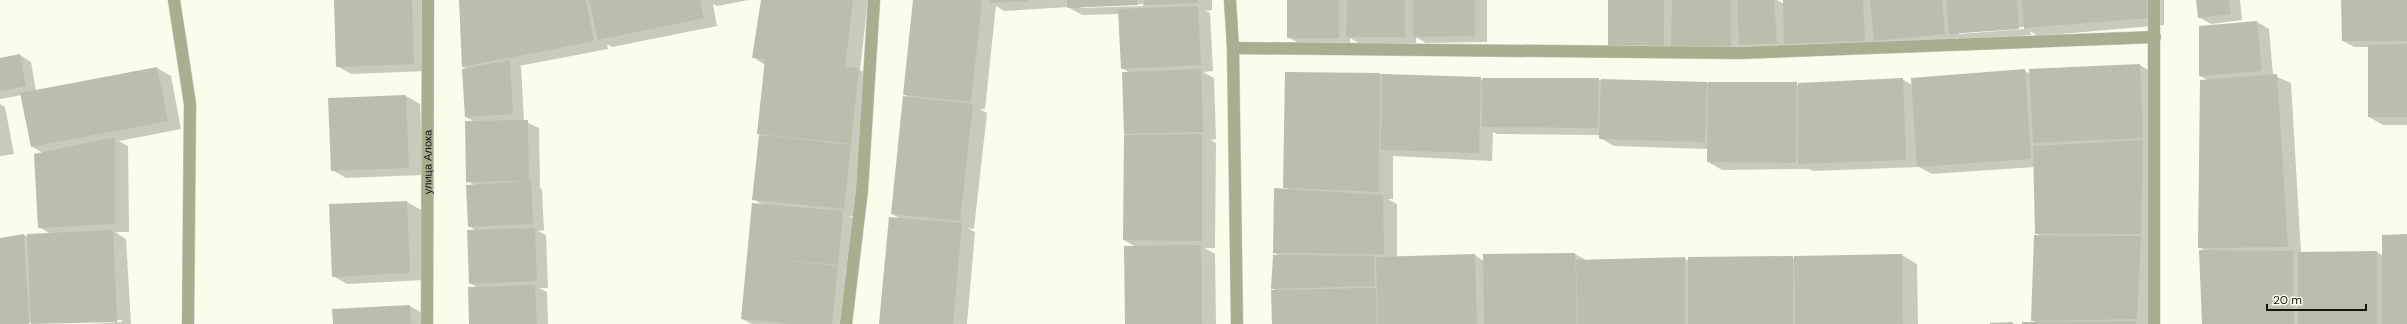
<svg xmlns="http://www.w3.org/2000/svg" width="2407" height="324" viewBox="0 0 2407 324" font-family="'DM Sans',sans-serif">
<rect width="100%" height="100%" fill="#fafdec"/>
<g fill="#0003" fill-rule="evenodd">
<path d="M335,0H424L428,71L351,74L337,66Z"/>
<path d="M460,0H749L717,6L713,4L717,26L612,47L607,44L608,49L519,66L521,67L524,121L539,128L540,188L542,189L544,230L538,231L546,235L548,288H539L547,292L548,324H470L478,288L470,283L476,231L469,226L474,185L467,181L475,122L466,117L467,69L463,67Z"/>
<path d="M762,0H868L860,70L873,77L865,151L858,150L864,154L858,217L849,216L856,220L852,272L844,271L851,275L846,324H752L742,319L764,205L753,199L764,137L758,133L765,65L753,57Z"/>
<path d="M914,0H1212V10L1205,11L1210,13L1213,71L1203,72L1214,78L1216,139L1210,140L1216,143L1215,248H1205L1215,254L1216,324H1126L1136,247L1124,240L1129,136L1124,134L1129,72L1122,68L1119,14L1082,15L1068,7L1004,11L996,6L985,109H980L987,113L974,229L968,228L975,232L967,324H880L901,219L892,214L911,98L904,94ZM1143,4V6L1081,8V6Z"/>
<path d="M1288,0H1487V42L1426,43L1416,37V43H1359L1350,38V44H1300L1288,37Z"/>
<path d="M1609,0H1777L1784,4V0H2164V25L2038,36L2030,31L2031,35L1961,40L1956,37V41L1799,51L1788,45V49L1752,52L1742,46V53H1623ZM2024,27V29L1959,34V32Z"/>
<path d="M2197,0H2240L2242,20L2211,24L2199,17Z"/>
<path d="M2342,0H2407V125H2383L2369,117V47H2354L2343,41Z"/>
<path d="M2257,22L2269,29L2273,75L2291,83L2301,253L2377,252L2383,256L2407,235V324H2203L2205,251L2199,247L2208,80L2200,76V27Z"/>
<path d="M20,55L31,62L36,91L157,68L171,76L181,129L119,141L128,146L129,232H115L126,239L131,324H89L122,322V320L0,324V239L24,235L28,237L51,234L39,227L43,153L31,146L22,95L0,99V59Z"/>
<path d="M2140,65L2153,73L2154,241H2148L2154,245L2150,324H2023L2037,323L2032,320L2041,236L2036,233L2034,167L1932,174L1919,167L1813,171L1809,169L1722,170L1708,162V149L1614,146L1600,138V135L1497,134L1493,132L1492,161L1393,156V199H1388L1397,204V258L1475,255L1484,261L1575,254L1586,260L1684,258L1689,261L1902,255L1917,264L1918,324H1273L1277,291L1272,288L1280,256L1274,253L1290,190L1284,187L1380,74L1483,80L1598,79L1602,81L1799,85L1902,79L1912,85L2024,70L2030,74Z"/>
<path d="M406,96L420,104L423,175L346,178L332,170Z"/>
<path d="M0,104L5,107L14,154L0,156Z"/>
<path d="M407,202L421,210L424,280L347,284L333,276Z"/>
<path d="M410,306L424,314L425,324H334L333,310Z"/>
</g>
<g fill="#bbbead">
<path d="M334,0H412L414,64L336,67Z"/>
<path d="M459,0H586L594,41L462,67Z"/>
<path d="M589,0H700L704,18L598,40Z"/>
<path d="M761,0H853L845,67L859,68L851,144L757,134L765,59L752,58Z"/>
<path d="M913,0H982L971,102L903,95Z"/>
<path d="M989,0H1028V1L989,3Z"/>
<path d="M1067,0H1137L1138,5L1067,8Z"/>
<path d="M1144,0H1198V3L1144,5Z"/>
<rect x="1287" y="0" width="52" height="38"/>
<path d="M1347,0H1405V37H1346Z"/>
<path d="M1413,0H1475V36L1413,37Z"/>
<rect x="1608" y="0" width="56" height="46"/>
<path d="M1672,0H1731V47H1671Z"/>
<path d="M1737,0H1774L1777,43L1739,45Z"/>
<path d="M1783,0H1863L1865,41L1784,44Z"/>
<path d="M1870,0H1942L1945,34L1874,41Z"/>
<path d="M1946,0H2017L2019,29L1949,34Z"/>
<path d="M2022,0H2150L2151,18L2024,28Z"/>
<path d="M2196,0H2229L2231,14L2198,18Z"/>
<path d="M2341,0H2407V41H2342Z"/>
<path d="M1198,6L1201,65L1121,69L1118,9Z"/>
<path d="M2257,21L2262,71L2199,76V26Z"/>
<path d="M2407,44V117H2368V45Z"/>
<path d="M20,54L26,86L0,91V58Z"/>
<path d="M510,60L513,114L465,117L462,69Z"/>
<path d="M2140,64L2143,138L2033,143L2029,69Z"/>
<path d="M157,67L168,121L31,147L20,93Z"/>
<path d="M1201,69L1203,132L1124,134L1122,72Z"/>
<path d="M2025,69L2031,159L1917,167L1911,78Z"/>
<path d="M1285,72L1380,73L1379,192L1283,188Z"/>
<path d="M1382,74L1481,77L1479,153L1381,150Z"/>
<path d="M2277,74L2288,247L2198,248L2200,80Z"/>
<path d="M1482,78H1599L1598,128L1482,127Z"/>
<path d="M1903,78L1906,160L1798,164V83Z"/>
<path d="M1601,79L1707,82L1705,142L1599,139Z"/>
<path d="M1708,82H1797L1796,163L1707,162Z"/>
<path d="M406,95L409,168L331,171L328,98Z"/>
<path d="M903,96L973,104L960,221L891,214Z"/>
<path d="M528,120L529,181L466,182L465,121Z"/>
<path d="M1202,134V241L1123,240L1124,135Z"/>
<path d="M759,135L851,145L844,209L752,200Z"/>
<path d="M115,137V224L38,228L34,154Z"/>
<path d="M2143,140L2141,234H2035L2033,146Z"/>
<path d="M531,181L533,224L468,227L466,185Z"/>
<path d="M1274,188L1383,195L1384,254L1273,253Z"/>
<path d="M407,201L410,273L332,277L329,204Z"/>
<path d="M752,203L843,211L838,265L755,258L838,266L832,324H791L741,319Z"/>
<path d="M889,217L962,223L953,324H879Z"/>
<path d="M535,228L537,281L469,284L467,230Z"/>
<path d="M113,230L117,322L31,324L27,234Z"/>
<path d="M24,234L29,324H0V238Z"/>
<path d="M2407,234V324H2382V235Z"/>
<path d="M2034,235L2141,236L2137,319L2031,321Z"/>
<path d="M1201,245L1202,324H1125L1124,246Z"/>
<path d="M2199,250L2293,251L2294,324H2202Z"/>
<path d="M2377,251V324H2298V252Z"/>
<path d="M1575,253L1577,324H1484L1483,254Z"/>
<path d="M1475,254L1477,324H1378L1376,257Z"/>
<path d="M1902,254L1903,324H1795L1794,256Z"/>
<path d="M1273,255L1374,256L1375,286L1271,289Z"/>
<path d="M1793,256V324H1688V257Z"/>
<path d="M1685,257V324H1578L1576,260Z"/>
<path d="M535,285L537,324H469L468,287Z"/>
<path d="M1376,288L1377,324H1272L1271,290Z"/>
<path d="M410,305L411,324H333L332,309Z"/>
<path d="M2136,321V324H2022V322Z"/>
<path d="M2013,322V324H1990V323Z"/>
</g>
<g fill="none" stroke-linecap="round" stroke-linejoin="round">
<defs>
<g id="street">
<path d="M174,0L190,104L188,324"/>
<path d="M1230,0L1233,48L1237,324"/>
<path d="M2154,0V324"/>
<path d="M1233,48L1740,53L2155,37"/>
<path id="s1" d="M427,324L428,0"/>
<path d="M846,324L862,190L874,0"/>
</g>
</defs>
<use href="#street" stroke="#d5d8c9" stroke-width="13"/>
<use href="#street" stroke="#a9ae91" stroke-width="12"/>
</g>
<g text-anchor="middle" dominant-baseline="central" stroke-width="3" stroke-linejoin="round" paint-order="stroke">
<g font-size="11" fill="#14150f" stroke="#fafdec">
<text stroke="none"><textPath href="#s1" startOffset="162">улица Алока</textPath></text>
</g>
</g>
<path d="M2267 304v6h99v-6" fill="none" stroke="#14150f" stroke-width="2"/>
<text x="2273" y="304" font-size="12" fill="#14150f" stroke="#fafdec" stroke-width="3" paint-order="stroke">20 m</text>
</svg>
